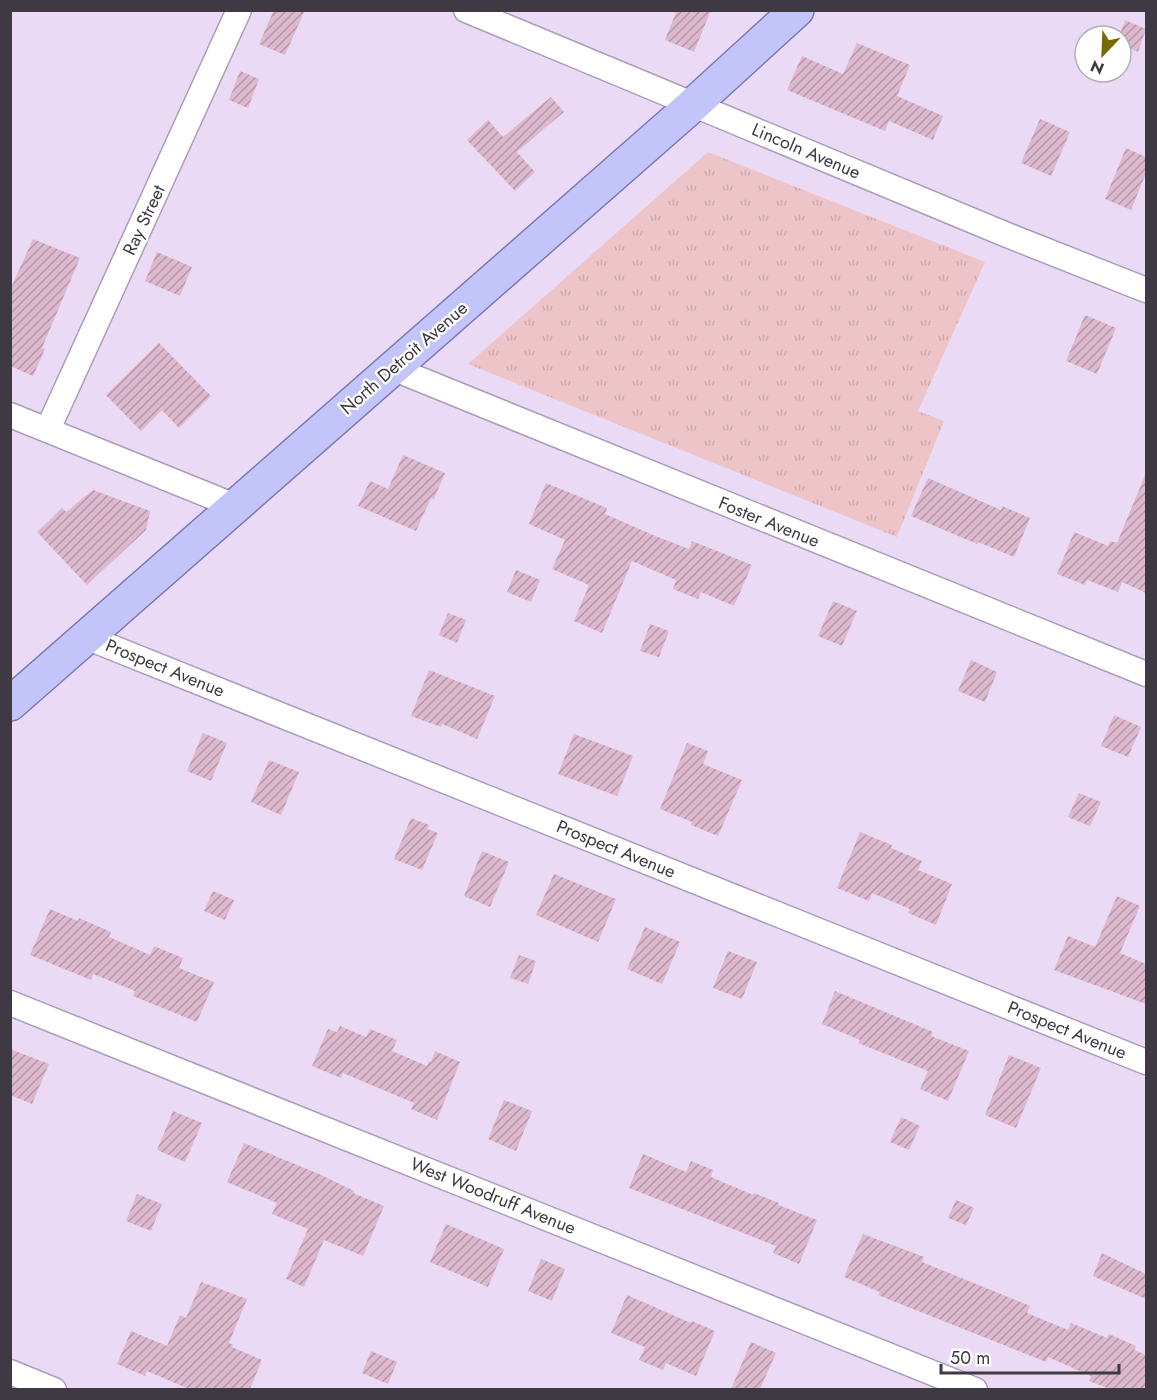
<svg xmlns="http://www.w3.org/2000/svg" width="1157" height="1400" viewBox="0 0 1157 1400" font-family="Jost,sans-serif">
<defs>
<pattern id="grass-tufts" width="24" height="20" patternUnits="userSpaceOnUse" patternTransform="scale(1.5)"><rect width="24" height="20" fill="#edc5c9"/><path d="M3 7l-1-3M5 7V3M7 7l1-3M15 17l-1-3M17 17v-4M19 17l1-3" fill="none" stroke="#ccaaae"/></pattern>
<pattern id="building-hatch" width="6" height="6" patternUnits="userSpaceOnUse" patternTransform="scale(1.5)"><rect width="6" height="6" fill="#ddb9ce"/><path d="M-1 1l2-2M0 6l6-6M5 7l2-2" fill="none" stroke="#b597a9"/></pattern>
</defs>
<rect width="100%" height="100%" fill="#eadaf5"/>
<path fill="url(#grass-tufts)" d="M708,152L985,262L918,411L944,421L897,537L468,364Z"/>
<g fill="url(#building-hatch)">
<path d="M274,10H305L285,55L259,44Z"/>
<path d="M677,10H711L694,52L665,40Z"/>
<path d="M1125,20L1146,29L1138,52L1121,44V31Z"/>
<path d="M857,43L910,65L897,96L943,116L933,140L889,121L885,131L787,90L802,56L843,74Z"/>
<path d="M240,71L259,79L248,108L229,100Z"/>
<path d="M551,97L564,112L517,152L535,172L515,191L467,140L488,120L503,137Z"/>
<path d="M1040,119L1070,132L1051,176L1021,163Z"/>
<path d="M1126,148L1146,157V173L1131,210L1105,199Z"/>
<path d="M33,239L80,258L42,348L45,349L33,376L10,366V290Z"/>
<path d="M157,252L192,267L180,296L145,281Z"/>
<path d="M1085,315L1116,328L1097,374L1066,361Z"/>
<path d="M159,343L211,396L179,428L162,410L141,431L106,395Z"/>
<path d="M403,455L445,473L434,499L431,498L416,531L358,506L370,481L388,489Z"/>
<path d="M1146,473V593L1122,582L1118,592L1087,580L1085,585L1057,574L1074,532L1108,546L1110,541L1117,543Z"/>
<path d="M928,478L1001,510L1002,506L1030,518L1014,557L978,542L977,544L911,516Z"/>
<path d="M546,483L607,508L605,514L653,535L689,549L692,541L752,565L734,606L701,592L698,599L673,589L676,580L632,561L602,633L574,621L589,585L552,569L565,540L529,524Z"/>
<path d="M93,490L150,511L146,530L87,585L37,532L62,508L66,512Z"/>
<path d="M516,570L540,580L531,602L507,592Z"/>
<path d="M833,601L857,611L842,646L818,636Z"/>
<path d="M448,613L466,620L457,643L439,635Z"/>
<path d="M650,624L669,631L659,657L640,651Z"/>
<path d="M971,660L997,672L985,702L958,691Z"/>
<path d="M429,670L495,696L477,739L442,724L441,727L411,716Z"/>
<path d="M1114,715L1141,727L1128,757L1101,746Z"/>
<path d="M203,733L227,743L211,781L187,771Z"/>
<path d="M574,734L633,756L617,796L558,774Z"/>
<path d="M687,743L708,751L703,764L742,780L718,836L691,825L692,822L660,809Z"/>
<path d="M269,760L299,772L281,815L251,802Z"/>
<path d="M1079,793L1101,802L1090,826L1068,817Z"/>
<path d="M411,818L429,825L427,829L438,833L422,870L394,859Z"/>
<path d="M860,832L892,845L891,848L922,861L918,870L952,884L936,925L908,913L910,909L872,893L869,901L837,888Z"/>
<path d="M482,851L509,862L490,907L464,896Z"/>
<path d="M554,874L616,899L598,942L536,915Z"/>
<path d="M213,891L234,900L225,920L204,911Z"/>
<path d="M1117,896L1140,906L1120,953L1146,964V1004L1054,970L1068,936L1095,947Z"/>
<path d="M50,909L78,921L79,918L111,932L109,937L150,955L154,946L183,958L179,968L214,982L197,1022L133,996L135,991L93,974L91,980L30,955Z"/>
<path d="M645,927L680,942L662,984L627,969Z"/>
<path d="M728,951L757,962L742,999L713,988Z"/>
<path d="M519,955L536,961L528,984L510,978Z"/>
<path d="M835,991L933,1032L931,1036L969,1051L948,1101L920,1089L928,1071L858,1043L860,1040L822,1024Z"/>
<path d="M340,1026L366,1037L370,1029L397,1040L392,1051L427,1066L429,1061L431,1062L435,1051L460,1062L437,1120L411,1109L414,1103L343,1073L341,1078L312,1066L328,1029L337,1032Z"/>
<path d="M10,1049L49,1064L32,1104L10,1095Z"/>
<path d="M1009,1055L1041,1068L1016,1128L985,1115Z"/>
<path d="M504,1100L532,1111L516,1151L488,1139Z"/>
<path d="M173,1111L202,1123L185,1162L157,1150Z"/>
<path d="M901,1117L920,1126L909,1150L890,1142Z"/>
<path d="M244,1143L319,1174L354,1191L353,1193L384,1206L363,1256L324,1240L304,1287L286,1279L308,1229L272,1214L277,1203L227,1182Z"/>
<path d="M643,1154L686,1172L691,1161L713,1170L711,1177L753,1195L754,1193L779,1203L778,1205L817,1220L799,1264L773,1253L776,1246L629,1188Z"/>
<path d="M137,1194L162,1204L151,1231L126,1221Z"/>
<path d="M956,1200L974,1208L966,1225L948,1218Z"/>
<path d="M446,1224L504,1249L488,1287L430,1262Z"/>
<path d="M863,1234L924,1257L922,1262L1030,1306L1027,1313L1068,1330L1071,1323L1107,1338L1109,1334L1136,1346L1134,1350L1146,1355V1389H1110L1089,1381L1091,1376L1048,1357L1046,1362L903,1305L878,1295L880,1292L844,1277Z"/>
<path d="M1102,1253L1146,1274V1299L1093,1276Z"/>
<path d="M541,1259L565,1269L552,1301L528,1291Z"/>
<path d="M201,1282L247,1299L229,1343L233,1345L232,1347L262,1360L250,1389H189L147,1371L145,1376L117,1364L131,1331L167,1346L180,1315L186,1318Z"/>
<path d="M627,1295L691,1323L692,1321L715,1331L696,1376L666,1363L663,1370L639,1360L645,1347L611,1333Z"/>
<path d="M751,1342L776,1353L760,1389H731Z"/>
<path d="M371,1351L397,1362L388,1384L362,1373Z"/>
</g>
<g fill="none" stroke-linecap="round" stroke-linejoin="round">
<defs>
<g id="street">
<path d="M466,10L1007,235L1146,290"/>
<path d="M392,368L1146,674"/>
<path d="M10,415L235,506"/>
<path d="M48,429L239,10"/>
<path d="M86,637L1146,1062"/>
<path d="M10,1003L975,1390"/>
<path d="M10,1372L54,1390"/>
</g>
<path id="primary" d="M10,704L694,104L797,10"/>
</defs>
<use href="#street" stroke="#ac9db6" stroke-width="27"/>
<use href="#primary" stroke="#7b79b7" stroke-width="36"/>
<use href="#street" stroke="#fff" stroke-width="24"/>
<use href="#primary" stroke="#c3c4fa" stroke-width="33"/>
</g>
<g text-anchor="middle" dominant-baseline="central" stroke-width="4.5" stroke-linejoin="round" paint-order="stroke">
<g font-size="18" fill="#3f3943" stroke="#fff">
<text transform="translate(806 151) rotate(23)">Lincoln Avenue</text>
<text transform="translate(144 220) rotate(-65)">Ray Street</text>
<text transform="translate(404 358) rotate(-41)">North Detroit Avenue</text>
<text transform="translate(769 522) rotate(22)">Foster Avenue</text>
<text transform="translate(165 668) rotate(22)">Prospect Avenue</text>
<text transform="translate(616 849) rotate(22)">Prospect Avenue</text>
<text transform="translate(1067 1030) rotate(22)">Prospect Avenue</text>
<text transform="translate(493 1196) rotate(22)">West Woodruff Avenue</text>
</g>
</g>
<rect width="1157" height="1400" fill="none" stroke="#3f3943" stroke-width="24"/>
<g transform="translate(1103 54) rotate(203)"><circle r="28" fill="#ffffff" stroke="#b2b0b4" stroke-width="1.5"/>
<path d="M0-4.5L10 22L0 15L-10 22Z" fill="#766a02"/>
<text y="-9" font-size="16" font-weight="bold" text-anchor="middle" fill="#3f3943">N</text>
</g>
<path d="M941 1364v9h178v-9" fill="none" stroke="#3f3943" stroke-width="3"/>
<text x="950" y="1364" font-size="18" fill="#3f3943" stroke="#ffffff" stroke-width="4.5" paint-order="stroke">50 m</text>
</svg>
